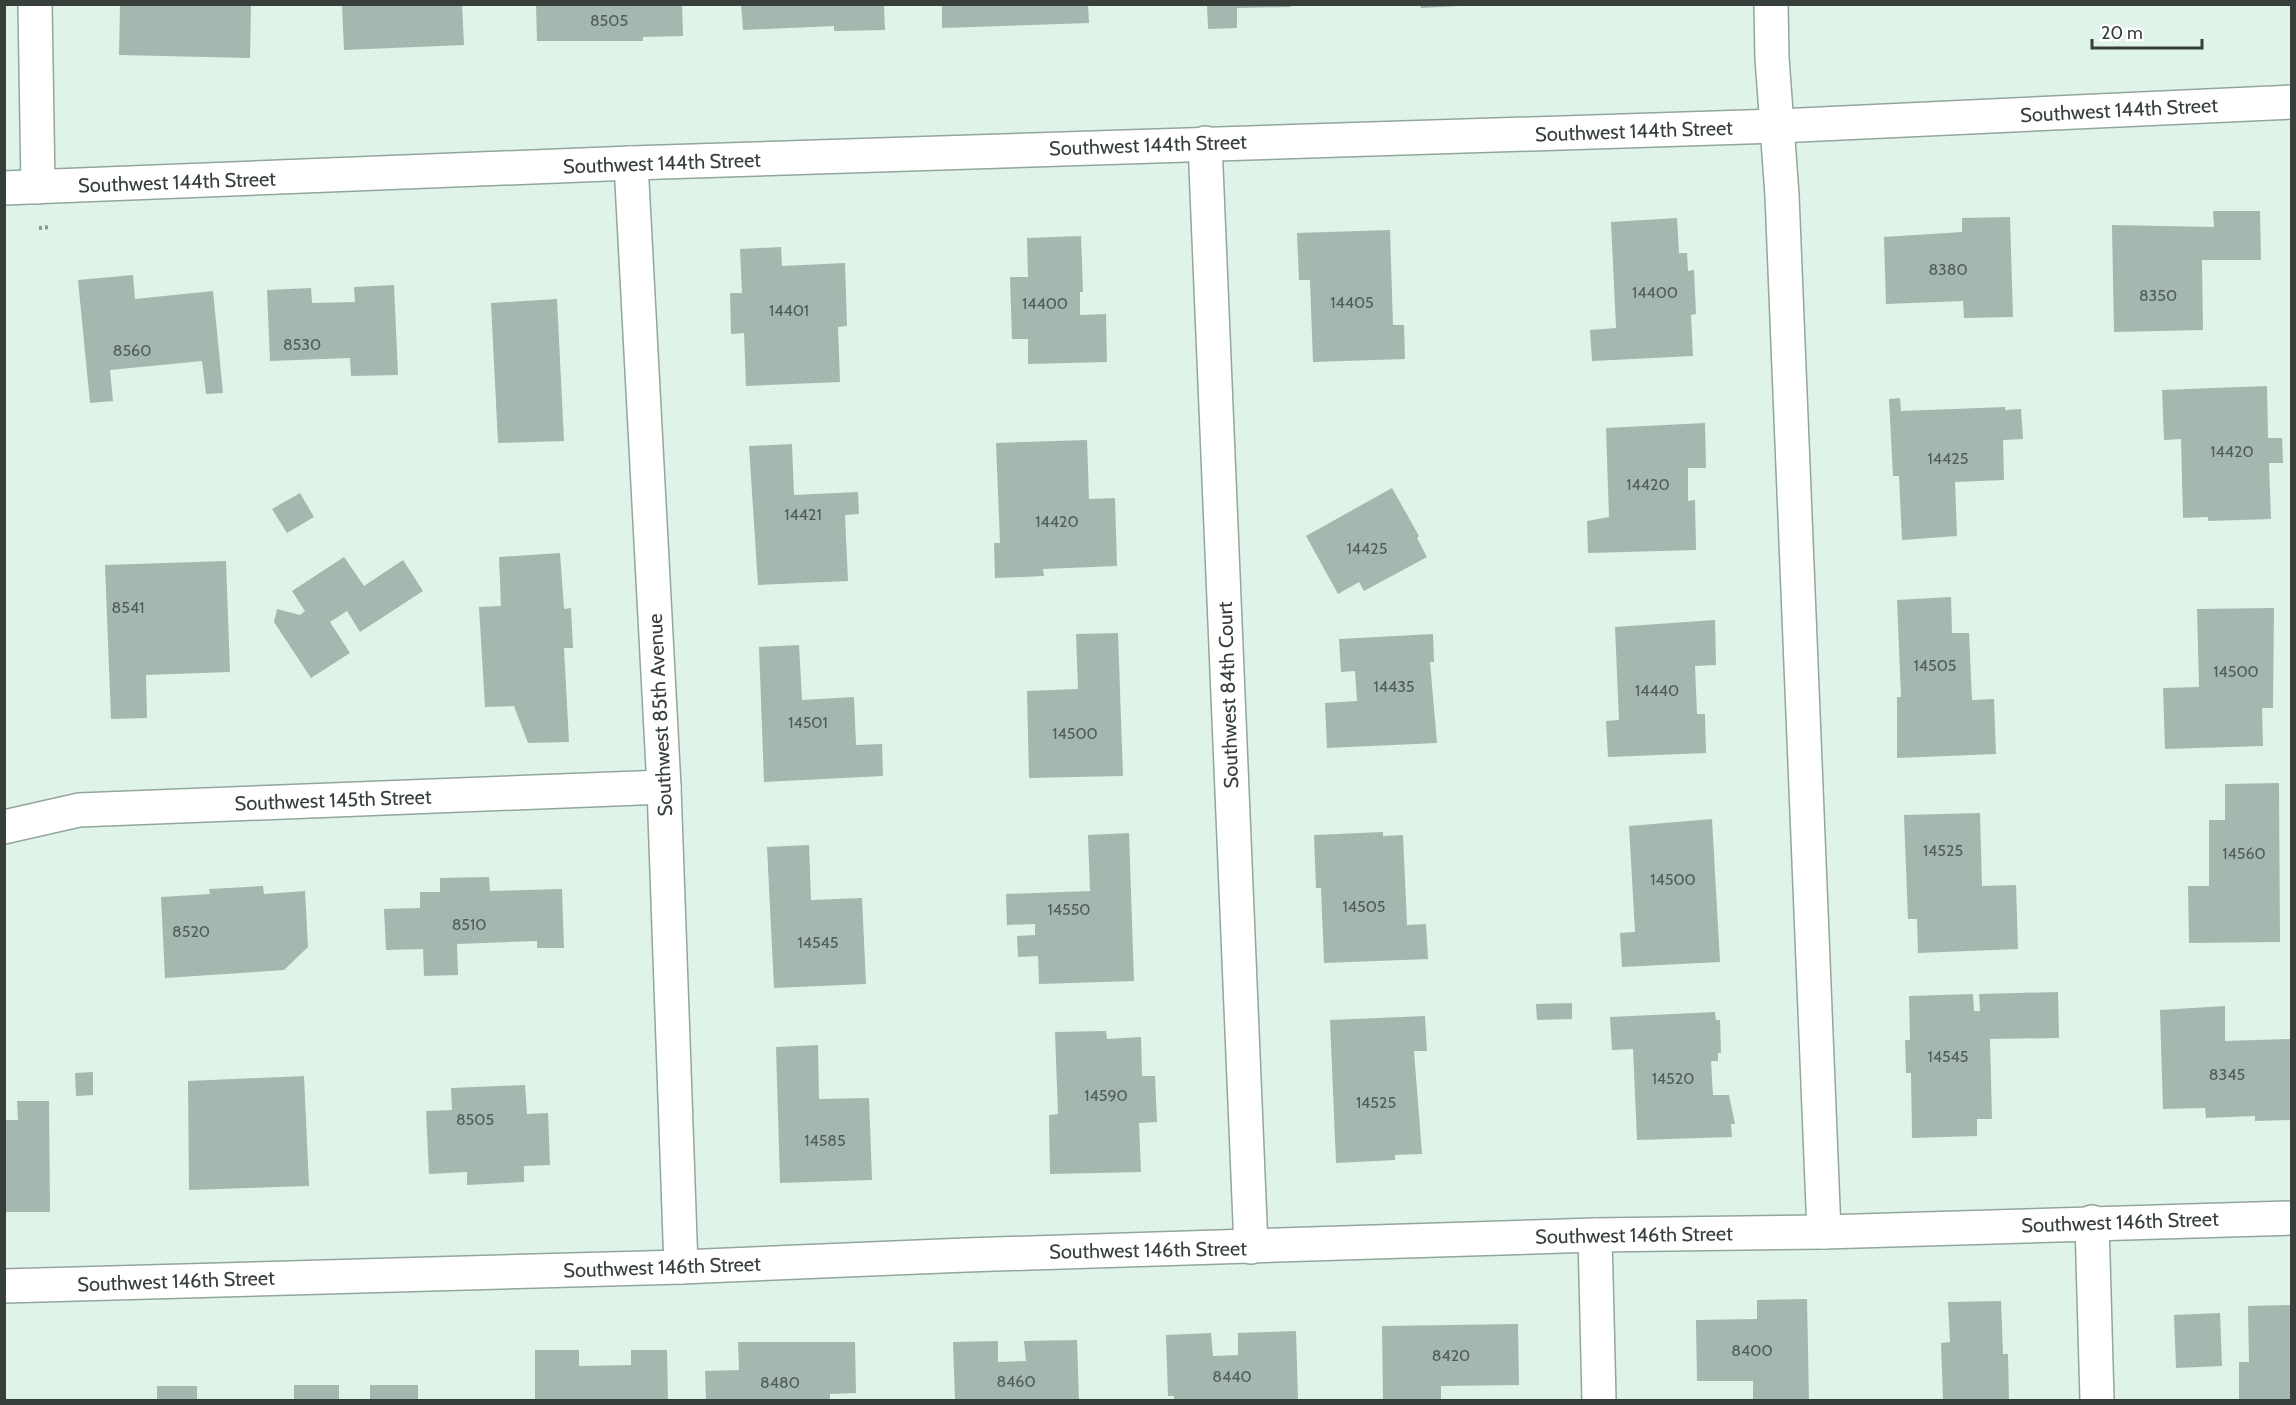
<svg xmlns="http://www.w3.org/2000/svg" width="2296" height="1405" viewBox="0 0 2296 1405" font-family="Cabin,sans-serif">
<rect width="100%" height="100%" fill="#dff3e9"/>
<g fill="#a5b8af">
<path d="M120,4H251L250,58L119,55Z"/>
<path d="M342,4H462L464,45L344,50Z"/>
<path d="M536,4H682L683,36L643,37V41H537Z"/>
<path d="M741,4H884L885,30L834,31V26L743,30Z"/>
<path d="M942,4H1088L1089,23L942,28Z"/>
<path d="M1207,4H1291V7L1237,8V28L1208,29Z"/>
<path d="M1420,4H1459V6L1421,8Z"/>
<path d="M2213,211H2260L2261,260H2202L2203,330L2114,332L2112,225L2214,227Z"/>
<path d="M2010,217L2013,317L1964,318L1963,301L1886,304L1884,237L1962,232V218Z"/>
<path d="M1677,218L1679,253H1687L1688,271L1694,270L1696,314L1691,315L1693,356L1592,361L1590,330L1616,328L1611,222Z"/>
<path d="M1390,230L1393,325H1404L1405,359L1313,362L1310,280H1299L1297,233Z"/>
<path d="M1081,236L1083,292H1080V315L1106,314L1107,362L1028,364V339H1012L1010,277H1028L1027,238Z"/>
<path d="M781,247L782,266L845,263L847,326L838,327L840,382L746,386L744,333L731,334L730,293H742L740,249Z"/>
<path d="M133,275L135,299L213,291L223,393L206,394L202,361L110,370L113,401L90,403L78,280Z"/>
<path d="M394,285L398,375L351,376L350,358L270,361L267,290L311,288L312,303L355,302L354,287Z"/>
<path d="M557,299L564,441L498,443L491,303Z"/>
<path d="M2267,386L2268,438H2282L2283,463H2269L2271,519L2208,521V517L2183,518L2181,439L2164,440L2162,390Z"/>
<path d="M1900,398L1901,411L2005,407V410L2021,409L2023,439L2003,440L2004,480L1955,482L1957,536L1902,540L1899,476H1893L1889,399Z"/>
<path d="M1705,423L1706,468H1688V501L1695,500L1696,550L1588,553L1587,521L1609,517L1606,428Z"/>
<path d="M1087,440L1089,499L1115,498L1117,566L1043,569L1044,576L995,578L994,543H1000L996,443Z"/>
<path d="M792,444L794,495L858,492L859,514L845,515L848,581L758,585L749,446Z"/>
<path d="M1392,488L1419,536L1417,538L1427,557L1364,591L1359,582L1338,594L1306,536Z"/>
<path d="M300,493L314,517L287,533L272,509Z"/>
<path d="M560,553L564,609L571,608L573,648H564L569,742L528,743L514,706L485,707L479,607L501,606L499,557Z"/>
<path d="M344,557L364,586L403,560L423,591L360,632L347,611L330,622L350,653L311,678L274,622L277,609L300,615L305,611L292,591Z"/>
<path d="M226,561L230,672L146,675L147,718L111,719L105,565Z"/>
<path d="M1951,597L1952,633H1969L1972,700L1994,699L1996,754L1897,758V697H1901L1897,600Z"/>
<path d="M2274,608L2273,708H2262L2263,746L2165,749L2163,688L2199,687L2197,609Z"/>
<path d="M1715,620L1716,665L1695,666L1697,714H1705L1706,753L1608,757L1606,721L1619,720L1615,627Z"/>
<path d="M1118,633L1123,776L1029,778L1027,691L1078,689L1076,634Z"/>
<path d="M1433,634L1434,662H1430L1437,743L1327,748L1325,703L1357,701L1355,671L1341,672L1339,639Z"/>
<path d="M799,645L802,700L854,697L856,745L882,744L883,776L764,782L759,647Z"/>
<path d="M2279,783L2280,942L2189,943L2188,886H2209V820H2225V784Z"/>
<path d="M1980,813L1982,886L2016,885L2018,949L1918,953L1917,919H1908L1904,815Z"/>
<path d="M1712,819L1720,962L1622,967L1620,933L1635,932L1629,826Z"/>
<path d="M1383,832V836L1403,835L1407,925L1426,924L1428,959L1324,963L1321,888H1316L1314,835Z"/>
<path d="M1129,833L1134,981L1039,984L1038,956L1018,957L1017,936L1035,935V924L1007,925L1006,894L1090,891L1088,835Z"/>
<path d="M809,845L811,900L862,898L866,984L774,988L767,847Z"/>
<path d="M489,877L490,891L562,889L564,948H537V941L457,944L458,975L424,976L423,949L386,950L384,909L420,908V892H440V878Z"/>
<path d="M263,886L264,894L305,891L308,947L284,970L165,978L161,897L210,894L209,889Z"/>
<path d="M2058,992L2059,1038L1990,1039L1992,1119H1977V1136L1912,1138L1911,1073H1906L1905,1040H1910L1909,996L1973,994L1974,1011H1980L1979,994Z"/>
<path d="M1572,1003V1019L1537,1020L1536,1004Z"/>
<path d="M2225,1006V1041L2292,1039V1120L2255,1121V1116L2206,1118L2205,1108L2163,1109L2160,1010Z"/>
<path d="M1715,1012L1716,1020H1720L1721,1053H1718V1061H1711L1713,1095H1729L1735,1124H1731L1732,1137L1637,1140L1633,1049L1612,1050L1610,1017Z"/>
<path d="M1425,1016L1427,1051H1414L1422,1154L1395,1155V1160L1336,1163L1330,1020Z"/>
<path d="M1106,1031L1107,1039L1141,1037L1142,1076H1155L1157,1122L1139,1123L1141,1172L1050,1174L1049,1115L1058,1114L1055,1032Z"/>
<path d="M818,1045L819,1099L869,1098L872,1180L780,1183L776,1047Z"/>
<path d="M93,1072V1095L76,1096L75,1073Z"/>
<path d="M304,1076L309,1186L189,1190L188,1081Z"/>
<path d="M525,1085L527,1114L548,1113L550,1165L524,1166V1182L467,1185V1172L429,1174L426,1111L452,1110L451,1088Z"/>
<path d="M17,1101H49L50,1212H4V1120H18Z"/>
<path d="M1807,1299L1809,1400H1753V1381H1697L1696,1320L1757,1319V1300Z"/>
<path d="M2001,1301L2003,1354H2008L2009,1400H1943L1941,1343L1950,1342L1948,1302Z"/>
<path d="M2292,1305V1400H2239V1362H2249L2248,1306Z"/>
<path d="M2220,1313L2222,1366L2176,1368L2174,1315Z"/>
<path d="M1518,1324L1519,1385L1441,1386V1400H1383L1382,1326Z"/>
<path d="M1296,1331L1298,1399L1174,1400V1396H1168L1166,1335L1211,1333L1213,1356L1238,1355V1333Z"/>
<path d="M1077,1340L1079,1400H955L953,1342L998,1341V1362L1026,1361L1024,1341Z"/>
<path d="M738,1342H855L856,1393L830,1394V1400H706L705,1371L739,1370Z"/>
<path d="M535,1350H579V1366L631,1365V1350H667L668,1400H535Z"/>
<rect x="294" y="1385" width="45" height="15"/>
<rect x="370" y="1385" width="48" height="15"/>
<rect x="157" y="1386" width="40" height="14"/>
</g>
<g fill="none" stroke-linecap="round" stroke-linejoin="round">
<defs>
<g id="minor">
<path d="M35,4L38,187"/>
<path d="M1771,4L1772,58L1782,195L1824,1232"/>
<path d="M1205,143L1251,1247"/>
<path d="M631,163L664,787L681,1267"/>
<path d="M4,827L79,810L664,787"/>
<path d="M2092,1222L2097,1400"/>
<path d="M1595,1235L1599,1400"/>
<path d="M4,1286L681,1267L966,1255L1595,1235L1824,1232L2292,1218"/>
</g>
<path id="tertiary" d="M4,188L631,163L1776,126L2292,102"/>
</defs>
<use href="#minor" stroke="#93a69d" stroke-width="36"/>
<use href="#tertiary" stroke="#93a69d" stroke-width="36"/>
<path stroke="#8c9a93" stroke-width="4" stroke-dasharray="3 3" stroke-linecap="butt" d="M39,228L50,227"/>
<use href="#minor" stroke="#fff" stroke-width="33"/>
<use href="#tertiary" stroke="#fff" stroke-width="33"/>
</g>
<g text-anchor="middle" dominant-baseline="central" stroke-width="6" stroke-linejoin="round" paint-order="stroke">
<g font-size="16" fill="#525d58">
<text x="609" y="20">8505</text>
<text x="1948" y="269">8380</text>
<text x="1655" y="292">14400</text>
<text x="2158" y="295">8350</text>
<text x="1352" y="302">14405</text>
<text x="1045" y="303">14400</text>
<text x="789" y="310">14401</text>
<text x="302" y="344">8530</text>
<text x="132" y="350">8560</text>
<text x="2232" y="451">14420</text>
<text x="1948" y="458">14425</text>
<text x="1648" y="484">14420</text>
<text x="803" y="514">14421</text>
<text x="1057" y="521">14420</text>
<text x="1367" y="548">14425</text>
<text x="128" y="607">8541</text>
<text x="1935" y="665">14505</text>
<text x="2236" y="671">14500</text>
<text x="1394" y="686">14435</text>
<text x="1657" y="690">14440</text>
<text x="808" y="722">14501</text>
<text x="1075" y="733">14500</text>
<text x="1943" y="850">14525</text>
<text x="2244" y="853">14560</text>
<text x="1673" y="879">14500</text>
<text x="1364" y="906">14505</text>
<text x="1069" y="909">14550</text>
<text x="469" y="924">8510</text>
<text x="191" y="931">8520</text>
<text x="818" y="942">14545</text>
<text x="1948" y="1056">14545</text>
<text x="2227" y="1074">8345</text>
<text x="1673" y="1078">14520</text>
<text x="1106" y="1095">14590</text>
<text x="1376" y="1102">14525</text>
<text x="475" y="1119">8505</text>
<text x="825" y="1140">14585</text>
<text x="1752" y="1350">8400</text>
<text x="1451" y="1355">8420</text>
<text x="1232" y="1376">8440</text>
<text x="1016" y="1381">8460</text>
<text x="780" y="1382">8480</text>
</g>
<g font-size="20" fill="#373f3b" stroke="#fff">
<text transform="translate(2119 110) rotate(-3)">Southwest 144th Street</text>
<text transform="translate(1634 131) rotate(-2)">Southwest 144th Street</text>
<text transform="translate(1148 145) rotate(-2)">Southwest 144th Street</text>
<text transform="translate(662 163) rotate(-2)">Southwest 144th Street</text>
<text transform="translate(177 182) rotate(-2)">Southwest 144th Street</text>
<text transform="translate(1228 695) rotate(-92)">Southwest 84th Court</text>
<text transform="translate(660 715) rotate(-93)">Southwest 85th Avenue</text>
<text transform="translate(333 800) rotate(-2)">Southwest 145th Street</text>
<text transform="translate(2120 1222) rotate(-2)">Southwest 146th Street</text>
<text transform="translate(1634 1235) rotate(-1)">Southwest 146th Street</text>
<text transform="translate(1148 1250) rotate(-1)">Southwest 146th Street</text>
<text transform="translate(662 1267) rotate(-2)">Southwest 146th Street</text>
<text transform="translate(176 1281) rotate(-2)">Southwest 146th Street</text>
</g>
</g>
<rect width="2296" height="1405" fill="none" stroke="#373f3b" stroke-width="12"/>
<path d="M2092 39v9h110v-9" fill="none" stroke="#373f3b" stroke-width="3"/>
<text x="2101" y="39" font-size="18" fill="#373f3b" stroke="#ffffff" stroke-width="4.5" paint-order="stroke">20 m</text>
</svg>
